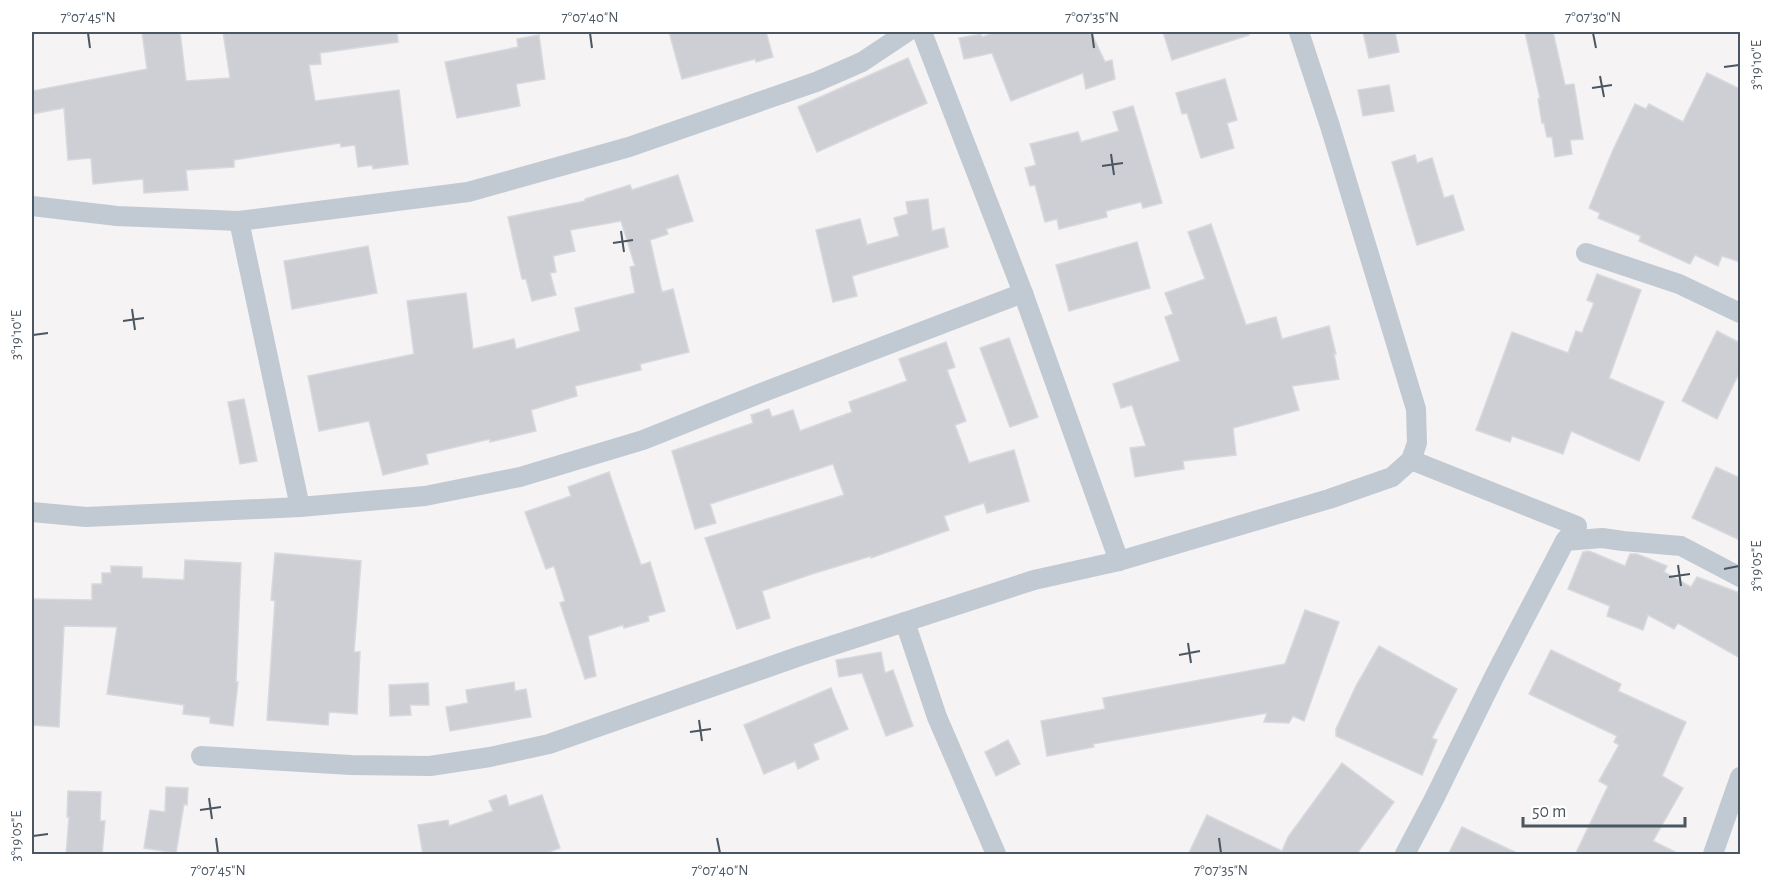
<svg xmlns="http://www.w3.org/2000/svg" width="1772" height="886" viewBox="0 0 1772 886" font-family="'Alegreya Sans',sans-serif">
<rect width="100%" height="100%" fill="#f5f3f3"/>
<g fill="#cdcfd5" stroke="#d7d9de" stroke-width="1.5">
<path d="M142,32H180L186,81L230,78L223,32H397L398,42L320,53L321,64L309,65L315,101L399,90L408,164L373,169L372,165L358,167L355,145L341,147L340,143L234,160V167L186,170L188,190L144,193L143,179L93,184L91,158L68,160L64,108L32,114V91L147,69Z"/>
<path d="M669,32H766L773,57L756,62L755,59L682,79Z"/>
<path d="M996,32H1091L1105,62L1112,60L1115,79L1086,89L1083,73L1011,101L992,53L964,59L959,38L981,34L982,37Z"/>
<path d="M1163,32H1249V35L1172,60Z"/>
<path d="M1363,32H1395L1399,52L1369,58Z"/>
<path d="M1525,32H1553L1565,85L1574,84L1583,139L1570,140L1572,154L1555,157L1552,137H1547L1544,123H1542L1538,99L1540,98Z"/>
<path d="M539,35L545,79L516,84L520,106L457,118L445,62L518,47L517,39Z"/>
<path d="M908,58L927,103L817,152L798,107Z"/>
<path d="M1707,73L1740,89V262L1722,256L1718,266L1695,255L1690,264L1639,241L1641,236L1598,218L1600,213L1589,208L1613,150L1635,104L1646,109L1649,104L1683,122Z"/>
<path d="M1225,79L1237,120L1227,123L1234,148L1201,158L1187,113L1182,114L1176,93Z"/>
<path d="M1389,85L1394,111L1363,116L1358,90Z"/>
<path d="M1133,106L1162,203L1143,208L1141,202L1106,211L1107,217L1059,229L1057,219L1045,222L1035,185L1030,186L1025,168L1036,165L1030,144L1078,132L1081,142L1119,131L1113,112Z"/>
<path d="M1415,155L1417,163L1432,158L1444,198L1453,195L1464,230L1417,245L1392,162Z"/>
<path d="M678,175L693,221L666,229L668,234L650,240L662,292L673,289L689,352L640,364L641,370L575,386L577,396L531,410L536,431L490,442V439L426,454L428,464L383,475L369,421L319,431L308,376L414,354L407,301L466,293L473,349L514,339L516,349L580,331L575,308L635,293L630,267L635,266L621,221L570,230L575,251L553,256L556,272L550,273L556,295L532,301L526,279H522L508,217L585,201V199L630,185L632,190Z"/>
<path d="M928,199L932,231L944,228L948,247L852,276L857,296L833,302L816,230L860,219L867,245L899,236L894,218L908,214L906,202Z"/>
<path d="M1211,224L1246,325L1276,317L1282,339L1329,326L1336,354H1334L1339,379L1292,386L1299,410L1233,428L1236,455L1183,461L1184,469L1135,477L1130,448L1146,446L1132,405L1121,408L1113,384L1180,361L1165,317L1173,314L1165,293L1205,279L1188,232Z"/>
<path d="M1137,242L1150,288L1069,311L1056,265Z"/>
<path d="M368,246L377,293L292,309L284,261Z"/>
<path d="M1597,274L1641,290L1609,378L1664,402L1639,461L1571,431L1563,454L1512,436L1510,442L1476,430L1512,332L1568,353L1576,331L1582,333L1594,303L1587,300Z"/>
<path d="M1717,331L1740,343V371L1717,419L1682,401Z"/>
<path d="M1009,338L1038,417L1010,427L980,348Z"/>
<path d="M946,342L955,367L947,370L966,421L955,425L969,463L1014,450L1029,501L987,513L984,503L944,516L949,530L871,558V556L812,574L762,591L770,618L737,629L705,538L844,495L833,464L710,504L716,523L695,529L672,451L753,423L751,415L769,409L772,417L793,410L800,431L852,412L849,402L907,381L899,359Z"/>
<path d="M244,399L257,461L240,464L228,402Z"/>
<path d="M1716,467L1740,478V540L1692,518Z"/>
<path d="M609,472L641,565L650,562L665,611L648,616L649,621L624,628L623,625L588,636L596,676L585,679L560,603L565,601L554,566L546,569L525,512L571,496L568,487Z"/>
<path d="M1589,551L1625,566L1630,554H1637L1667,566L1664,572L1691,587L1697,577L1740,593V658L1678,623L1674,629L1648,615L1643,630L1607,616L1610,606L1568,589L1583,552Z"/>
<path d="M275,553L361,561L354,652H360L357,714L329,712L328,725L267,720L275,601L271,600Z"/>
<path d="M185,560L241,563L236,682H238L233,726L210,723V717L183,714L184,705L107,694L117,627L64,626L59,727L32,725V599L92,600V584H102V573H111V566L142,567V578L184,580Z"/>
<path d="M1305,610L1339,622L1304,721L1293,716L1289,723L1264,722L1267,713L1093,744L1094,747L1047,756L1041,721L1105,709L1103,698L1285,664Z"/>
<path d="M1379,646L1457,689L1432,738L1437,740L1422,775L1336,736V729L1356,686Z"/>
<path d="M1551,650L1621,684L1618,691L1686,722L1662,776L1683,788L1653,841L1681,855H1575L1608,786L1599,781L1619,745L1614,742L1617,736L1529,694Z"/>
<path d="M881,652L885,673L893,670L913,726L886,736L862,673L839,677L836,660Z"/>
<path d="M514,682L515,691L526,689L531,717L450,731L446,707L468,703L466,690Z"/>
<path d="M428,683L429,705H410L411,715L390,716L389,685Z"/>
<path d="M831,688L848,729L813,744L819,759L798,769L795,761L764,774L744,725Z"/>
<path d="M1008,740L1020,764L996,776L985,752Z"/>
<path d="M1342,763L1394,802L1356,855H1188L1207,815L1282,851L1288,837Z"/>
<path d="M166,787L188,788L187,805L184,804L176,853L144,848L150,810L165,812Z"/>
<path d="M68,791L101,792L100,821H105L102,855H66L69,817H67Z"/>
<path d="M506,795L509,806L542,795L560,848L541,855H423L418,825L448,820L449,826L493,811L489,801Z"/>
<path d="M1462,827L1521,855H1448Z"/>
</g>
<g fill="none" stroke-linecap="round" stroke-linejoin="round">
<g stroke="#c1cad2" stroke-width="20">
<path d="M922,32L1023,293L1119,561"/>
<path d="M32,206L117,216L239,221L468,192L629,147L816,82L862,62L907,32"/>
<path d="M239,221L300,507"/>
<path d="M1586,253L1679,284L1740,313"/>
<path d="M1411,460L1577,526L1565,541L1602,538L1623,541L1681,546L1740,577"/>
<path d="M32,512L86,517L300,507L425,496L520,477L643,440L761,393L1023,293"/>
<path d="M905,622L937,717L996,854"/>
<path d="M201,756L351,765L430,766L490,757L549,744L800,656L1034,580L1119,561L1329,499L1392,477L1411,460L1417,443L1416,409L1330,126L1299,32"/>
<path d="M1405,854L1434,799L1495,675L1565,541"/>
<path d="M1713,854L1740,777"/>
</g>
</g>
<path fill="none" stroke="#4a5661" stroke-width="2" d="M88,33L90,48M590,33L592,48M1092,33L1094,48M1593,33L1596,48M1724,67L1739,65M1600,76L1604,97M1592,88L1612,85M1111,154L1114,175M1102,166L1123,163M621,231L624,252M613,243L633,240M132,309L135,330M123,321L144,318M33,335L48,333M1678,565L1681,586M1724,569L1739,566M1669,577L1690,574M1188,643L1191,663M1179,655L1200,651M699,720L702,741M690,732L711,729M209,798L212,819M200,810L221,807M33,836L48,834M216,838L218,853M717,838L720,853M1219,838L1221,853"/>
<rect width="1772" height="886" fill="none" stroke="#ffffff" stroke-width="66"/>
<path d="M1523 817v9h162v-9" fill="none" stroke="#4a5661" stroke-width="3"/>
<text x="1532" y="817" font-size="18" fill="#4a5661" stroke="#ffffff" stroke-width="4.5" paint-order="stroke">50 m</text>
<rect x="33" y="33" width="1706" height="820" fill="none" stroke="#4a5661" stroke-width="2"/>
<g font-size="15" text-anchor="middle" fill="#4a5661">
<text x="88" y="22">7°07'45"N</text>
<text x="590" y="22">7°07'40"N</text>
<text x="1092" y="22">7°07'35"N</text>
<text x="1593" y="22">7°07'30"N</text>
<text transform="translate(1756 65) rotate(-90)" y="5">3°19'10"E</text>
<text transform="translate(16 335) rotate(-90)" y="5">3°19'10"E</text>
<text transform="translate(1756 566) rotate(-90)" y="5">3°19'05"E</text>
<text transform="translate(16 836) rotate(-90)" y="5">3°19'05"E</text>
<text x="218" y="875">7°07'45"N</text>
<text x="720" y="875">7°07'40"N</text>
<text x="1221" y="875">7°07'35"N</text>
</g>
</svg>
